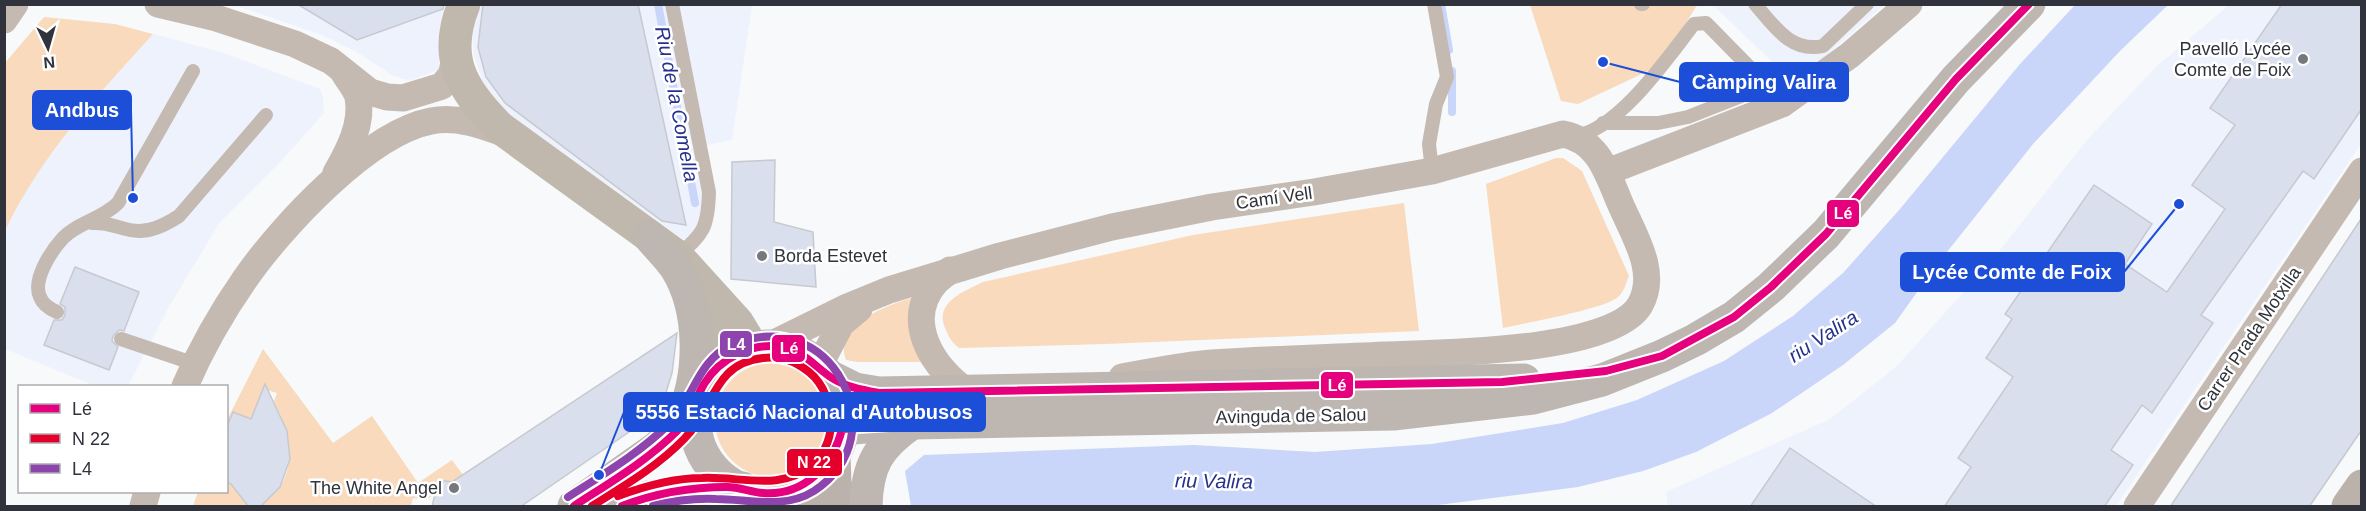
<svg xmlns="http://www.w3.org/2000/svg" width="2366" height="511" viewBox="0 0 2366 511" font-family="Helvetica,sans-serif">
<rect width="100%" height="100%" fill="#f7f9fb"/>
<g fill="#eef2fd">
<path d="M234,5H445L438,70L412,80L403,79L392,75L357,52L322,35Z"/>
<path d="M480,5H752L732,140L702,146L709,192L694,242L683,239L504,111L483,82L474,56L471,29Z"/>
<path d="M1713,5H1884L1806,73L1794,76L1784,73Z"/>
<path d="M2229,5H2361V144L2116,506H1668L1666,492L1830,419L1896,367L1989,264L2087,140L2156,67Z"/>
<path d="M153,34L224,53L320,89L323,96L324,113L282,160L220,222L170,305L128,386H95L5,349V231L30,181L93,101Z"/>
</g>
<g fill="#f9dabc">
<path d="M1530,5H1697L1668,52L1648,71L1578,104L1561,101Z"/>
<path d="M44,17L115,24L153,34C98,95 40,156 5,231V63Z"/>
<path d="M1556,158H1563L1582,171L1629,276C1626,283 1624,292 1618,297C1605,309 1525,323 1503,328L1486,184Z"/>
<path d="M1404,203L1419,331L1105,344L959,348C951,342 949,337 945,328C934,302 965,291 983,282L1193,235Z"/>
<path d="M915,297L923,362H857L846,360C832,324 890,304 915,297Z"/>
<path d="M263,349L333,443L372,416L418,483L452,460L463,475L452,482L438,480L435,494L426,500L413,498L411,506H260C266,500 276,494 280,487C298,457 287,429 274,401L277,393L263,389L251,419L227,429V420Z"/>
<circle cx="772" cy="420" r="57"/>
<path d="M227,482L231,484L249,506H193L198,492H226Z"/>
</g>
<path fill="#c9d5f9" d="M2075,5H2168L2120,51L2033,144L1935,267L1895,323L1843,365L1772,413L1696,452L1643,471L1578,487L1430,506H911L905,471L924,455L1194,445L1315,452L1432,444L1563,423L1637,400L1724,361L1793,316L1843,273L1900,209L2020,64Z"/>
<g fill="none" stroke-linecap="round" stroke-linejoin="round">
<g stroke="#c9d5f9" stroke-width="8">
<path d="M658,4L695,203"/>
<path d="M1441,4L1449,50"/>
<path d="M1452,71V112"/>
</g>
</g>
<g fill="#dadfed" stroke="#c7c9ce" stroke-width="1.5">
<path d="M297,4H444L443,9L357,40Z"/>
<path d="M483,4H638L686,225L662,221L505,103L486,77L478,47Z"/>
<path d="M2282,4H2361V110L2314,179L2303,171L2201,315L2213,323L2152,413L2142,405L2111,450L2133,465L2104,507H1944L1971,467L1958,458L2013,377L1986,358L2012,319L2005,314L2094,185L2152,224L2125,264L2167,292L2225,209L2192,185L2235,125L2210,108Z"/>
<path d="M775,160L774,222L813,232L816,287L731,279L732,162Z"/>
<path d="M2361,219V431L2309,507H2170Z"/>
<path d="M75,267L139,292L124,331L119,330L113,336L112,341L118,347L109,370L44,345L54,320H62L65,315V307L60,304Z"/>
<path d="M677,333L672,373L663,402L645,421L520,507H432L438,480L452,482Z"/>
<path d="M265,384L287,431L290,459L280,487L260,507H249L231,484L226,482V429L233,412L251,419Z"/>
<path d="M1790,448L1877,507H1750Z"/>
</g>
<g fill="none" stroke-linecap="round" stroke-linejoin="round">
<g stroke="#c4bab2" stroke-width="14">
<path d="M672,4L709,192C708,227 704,234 677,256"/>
<path d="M1641,4H1643"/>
<path d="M1755,4C1774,26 1791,53 1823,46L1867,4"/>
<path d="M1576,136C1620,128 1667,58 1694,24L1706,23L1759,77L1760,86L1754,91L1688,117L1658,123H1603"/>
<path d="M1432,171L1429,144L1436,104L1447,77L1434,4"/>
<path d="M92,223C108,222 115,227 130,230C148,234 165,225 179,216L266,115"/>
<path d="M57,312C50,309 43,305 40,297C32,280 51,251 63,238C77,223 102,219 118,203L193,71"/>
<path d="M121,339L195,364"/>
</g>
<g stroke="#c4bab2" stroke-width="27">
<path d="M158,4L213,17L295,44L331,61L370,92L387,97L403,98L442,86L451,75L456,56"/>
<path d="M4,20L15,4"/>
<path d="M1607,172L1782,104L1850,55L1909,4"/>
<path d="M336,173C349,150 363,124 358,97C356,89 348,80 344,73"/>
<path d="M950,270C946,274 940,278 936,282C902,320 933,369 968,392"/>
<path d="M768,346L845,308L889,290L1000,256L1112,227L1212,207L1314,192L1432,171L1563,134C1599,141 1607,173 1620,203C1633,234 1659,272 1640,305C1612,353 1437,353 1384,355C1326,358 1269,359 1212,363C1182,365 1152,372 1122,377"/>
<path d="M819,366L841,324L859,309"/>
<path d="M185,386C201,349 222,312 245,279C281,227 368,133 431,121C457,116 481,125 506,134"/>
<path d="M759,492L762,506"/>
<path d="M143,506L147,492"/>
<path d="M2137,506L2362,171"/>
</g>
<g stroke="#c0b8ac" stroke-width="33">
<path d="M464,4C442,58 462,90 499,127L677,256L737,322L753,348"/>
<path d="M701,289C717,324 715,343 708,379"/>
</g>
<g stroke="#bbb3ab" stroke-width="33">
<path d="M834,454L835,484L843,506"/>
<path d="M783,492L800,495L820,506"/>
<path d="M2348,506L2362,486"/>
</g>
<g stroke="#beb6b0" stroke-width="33">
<path d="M649,236C658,247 669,257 676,268C702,310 702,375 681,419C676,429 666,439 658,447"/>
<circle cx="769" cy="420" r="74"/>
<path d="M827,375L855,389L879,393L1524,380"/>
<path d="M842,429L912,423L1393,414L1533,398L1602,380L1662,356L1695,340L1734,317L1771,287L1826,234L1956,79L2029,4"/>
<path d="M574,506L658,447L674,433"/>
<path d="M622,506C661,490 700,487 743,488"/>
<path d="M866,506C867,466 878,446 912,423"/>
</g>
<defs>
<g id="bus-1">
<path d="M574,506C609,483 647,461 677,431C690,417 695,400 704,384C720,358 752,342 782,347C803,350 815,367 832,378C846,387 863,390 879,393L1502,382L1606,371L1662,356L1734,317L1771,287L1826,234L1956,79L2029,4"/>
<path d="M622,506C656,493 690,487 727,487C739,487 751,492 763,493C804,496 833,466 842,429L938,423"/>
</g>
<path id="bus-2" d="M592,506C624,486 658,466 684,439C714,409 713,363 763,358C782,356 795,361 809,372C824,384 832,406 831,425C830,441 824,454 812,465C781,492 740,476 702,478C673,478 645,486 618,496"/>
<path id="bus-3" d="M568,497C602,475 638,454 668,425C693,401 697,360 732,345C831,302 899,435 814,491C784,510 748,499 716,499C694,498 673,501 653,506"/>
</defs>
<use href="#bus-1" stroke="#fff" stroke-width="12"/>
<use href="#bus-2" stroke="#fff" stroke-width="12"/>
<use href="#bus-3" stroke="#fff" stroke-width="12"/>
<use href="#bus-1" stroke="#e5007d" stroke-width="8"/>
<use href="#bus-2" stroke="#e4002b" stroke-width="8"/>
<use href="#bus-3" stroke="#8e44ad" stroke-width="8"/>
</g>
<g fill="#76787e" stroke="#fff" stroke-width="2">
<circle cx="2303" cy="59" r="6"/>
<circle cx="762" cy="256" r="6"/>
<circle cx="454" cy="488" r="6"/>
</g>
<g text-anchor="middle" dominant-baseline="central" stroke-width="5" stroke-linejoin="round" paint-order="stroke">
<g font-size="18" fill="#30333b" stroke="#fff" text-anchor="end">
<text x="2291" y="49">Pavelló Lycée<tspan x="2291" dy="21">Comte de Foix</tspan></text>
<text x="774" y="256" text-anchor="start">Borda Estevet</text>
<text x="442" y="488">The White Angel</text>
</g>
<g font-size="18" fill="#30333b" stroke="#fff">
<text transform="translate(1274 198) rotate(-8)">Camí Vell</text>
<text transform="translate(2249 339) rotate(-56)">Carrer Prada Motxilla</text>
<text transform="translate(1291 416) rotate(-1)">Avinguda de Salou</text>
</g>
<g font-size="20" font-style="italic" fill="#26318e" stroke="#fff">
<text transform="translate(677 104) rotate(79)">Riu de la Comella</text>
<text transform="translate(1823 336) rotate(-33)">riu Valira</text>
<text transform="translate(1214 481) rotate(1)">riu Valira</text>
</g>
</g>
<path fill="none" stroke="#1d4ed8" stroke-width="2" d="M1603 62L1680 82M133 198L131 110M2179 204L2124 272M599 475L624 412"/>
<g fill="#1d4ed8" stroke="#fff" stroke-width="2">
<circle cx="1603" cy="62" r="6"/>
<circle cx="133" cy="198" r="6"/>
<circle cx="2179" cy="204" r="6"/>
<circle cx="599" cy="475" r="6"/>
</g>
<g fill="#1d4ed8" stroke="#1d4ed8" stroke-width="2">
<rect x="1680" y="63" width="168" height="38" rx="6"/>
<rect x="33" y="91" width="98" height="38" rx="6"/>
<rect x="1901" y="253" width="223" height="38" rx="6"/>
<rect x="624" y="393" width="361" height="38" rx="6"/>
</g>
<g font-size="20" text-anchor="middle" font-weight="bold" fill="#fff">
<text x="1764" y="89">Càmping Valira</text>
<text x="82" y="117">Andbus</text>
<text x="2012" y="279">Lycée Comte de Foix</text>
<text x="804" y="419">5556 Estació Nacional d'Autobusos</text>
</g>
<g stroke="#fff" stroke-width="2">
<rect x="1826" y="199" width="34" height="29" rx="6" fill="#e5007d"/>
<rect x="719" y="330" width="34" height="28" rx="6" fill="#8e44ad"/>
<rect x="771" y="334" width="35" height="29" rx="6" fill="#e5007d"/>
<rect x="1320" y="371" width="34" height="28" rx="6" fill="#e5007d"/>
<rect x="786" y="448" width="57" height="29" rx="6" fill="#e4002b"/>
</g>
<g font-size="16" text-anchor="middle" font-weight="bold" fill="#fff">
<text x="1843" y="219">Lé</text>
<text x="736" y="350">L4</text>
<text x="789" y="354">Lé</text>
<text x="1337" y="391">Lé</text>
<text x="814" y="468">N 22</text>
</g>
<rect width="2366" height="511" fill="none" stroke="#30333b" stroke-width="12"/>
<rect x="18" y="385" width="210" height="108" fill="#ffffff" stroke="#acadb1" stroke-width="1.5"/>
<rect x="30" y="404" width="30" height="9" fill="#e5007d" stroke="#acadb1" stroke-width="1.5"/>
<text x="72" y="415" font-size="18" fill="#30333b">Lé</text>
<rect x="30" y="434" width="30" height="9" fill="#e4002b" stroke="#acadb1" stroke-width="1.5"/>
<text x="72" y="445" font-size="18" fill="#30333b">N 22</text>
<rect x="30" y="464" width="30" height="9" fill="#8e44ad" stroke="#acadb1" stroke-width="1.5"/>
<text x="72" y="475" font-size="18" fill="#30333b">L4</text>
<g transform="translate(48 48) rotate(175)" stroke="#ffffff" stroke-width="4.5" paint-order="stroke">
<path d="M0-4.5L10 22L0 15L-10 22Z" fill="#30333b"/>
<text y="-9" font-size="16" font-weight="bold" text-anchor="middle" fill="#30333b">N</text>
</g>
</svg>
